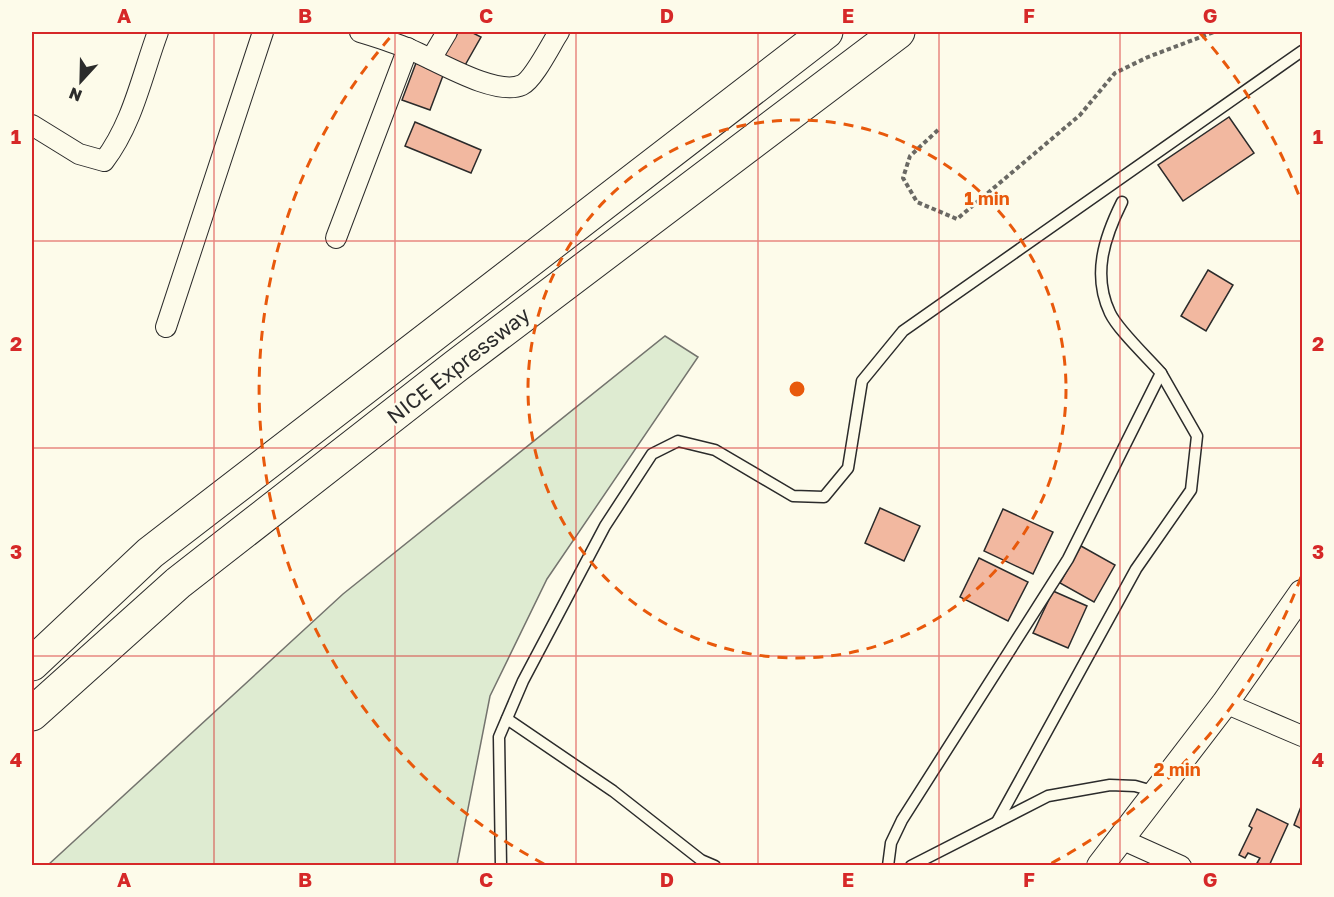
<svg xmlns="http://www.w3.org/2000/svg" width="1334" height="897" viewBox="0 0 1334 897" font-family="'Golos Text',sans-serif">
<rect width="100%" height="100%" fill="#fdfbea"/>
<path fill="#deebd1" stroke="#74746e" stroke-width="1.5" d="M665,336L698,357L547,579L490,696L457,865H48L343,594Z"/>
<g fill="#f2b8a0" stroke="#2b2b2b" stroke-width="1.5">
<path d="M453,32H471L481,37L464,67L441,53Z"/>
<path d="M416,63L444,73L430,110L402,100Z"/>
<path d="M1229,117L1254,153L1183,201L1158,165Z"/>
<path d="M415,122L481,150L471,173L405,146Z"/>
<path d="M1208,270L1233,285L1206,331L1181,316Z"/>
<path d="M880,508L920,526L904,561L865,543Z"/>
<path d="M1003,509L1053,532L1033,574L984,551Z"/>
<path d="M1081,546L1115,565L1094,602L1060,583Z"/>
<path d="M979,558L1028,582L1008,621L960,597Z"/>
<path d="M1053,591L1087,606L1068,648L1033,633Z"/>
<path d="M1302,804V829L1294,825Z"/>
<path d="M1257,809L1288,824L1269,866L1257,863L1260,858L1248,853L1245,858L1239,855L1252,828L1249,826Z"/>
</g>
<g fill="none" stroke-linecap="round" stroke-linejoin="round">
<defs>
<g id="service">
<path d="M507,719L613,791L701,860L715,866"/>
<path d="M997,822L1136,569L1191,490L1197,436L1161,373"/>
<path d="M501,866L499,737L523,681L605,526L652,454L678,441L715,450L793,496L824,497L848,468L862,381L903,331L1302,51"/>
<path d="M888,866L891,843L902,820L1068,559L1161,373C1148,358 1118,330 1110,313C1092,275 1104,238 1122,202"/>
<path d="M911,866L1048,796L1110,785L1135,786L1156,792"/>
</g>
<g id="minor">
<path d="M360,32C376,37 393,42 409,49C434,59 495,97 522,85C534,79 551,44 559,32"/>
<path d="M431,59L447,32"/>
<path d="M32,125L79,154L104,161C133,123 142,75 158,32"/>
<path d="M336,238L408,48"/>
<path d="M166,327L263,32"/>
<path d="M1225,703L1302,736"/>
<path d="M1121,839L1181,866"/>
</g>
<path id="tertiary" d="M1100,866L1225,703L1302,593"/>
<g id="motorway">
<path d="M32,664L150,553L826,32"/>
<path d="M32,714L178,583L456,366L898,32"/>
</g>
</defs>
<use href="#service" stroke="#2b2b2b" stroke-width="13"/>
<use href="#minor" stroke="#2b2b2b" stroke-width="22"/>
<use href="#tertiary" stroke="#2b2b2b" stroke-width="28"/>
<use href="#motorway" stroke="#2b2b2b" stroke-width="35"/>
<path stroke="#6a6964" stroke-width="4" stroke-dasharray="4.5 3" stroke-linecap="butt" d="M938,130L910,156L903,178L917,202L957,219L1080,115L1115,73L1148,57L1214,32"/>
<use href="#service" stroke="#fdfbea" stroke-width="10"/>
<use href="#minor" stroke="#fdfbea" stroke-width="20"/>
<use href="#tertiary" stroke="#fdfbea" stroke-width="26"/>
<use href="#motorway" stroke="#fdfbea" stroke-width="33"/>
</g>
<path fill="none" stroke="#d62828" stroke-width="1.5" stroke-opacity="0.55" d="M214,32V866M395,32V866M576,32V866M758,32V866M939,32V866M1120,32V866M32,241H1302M32,448H1302M32,656H1302"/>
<g fill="none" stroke="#e8590c" stroke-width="3" stroke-dasharray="10 8">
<circle cx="797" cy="389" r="269"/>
<path d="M1301 577A538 538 0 0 1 1050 864M544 864A538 538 0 0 1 394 33M1200 33A538 538 0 0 1 1301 201"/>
</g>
<g text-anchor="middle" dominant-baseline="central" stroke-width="4.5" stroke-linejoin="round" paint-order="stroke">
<g font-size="21" fill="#2b2b2b" stroke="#fdfbea">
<text transform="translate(458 365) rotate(-38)">NICE Expressway</text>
</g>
</g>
<circle cx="797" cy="389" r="9" fill="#e8590c" stroke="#fdfbea" stroke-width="3"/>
<g font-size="18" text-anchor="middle" font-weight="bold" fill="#e8590c" stroke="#fdfbea" stroke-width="4.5" stroke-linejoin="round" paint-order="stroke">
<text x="987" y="205">1 min</text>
<text x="1177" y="776">2 min</text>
</g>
<rect width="1334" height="897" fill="none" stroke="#fdfbea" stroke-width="66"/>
<g transform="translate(81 81) rotate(202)" stroke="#fdfbea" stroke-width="4.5" paint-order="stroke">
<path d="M0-4.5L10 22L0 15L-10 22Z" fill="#2b2b2b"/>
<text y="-9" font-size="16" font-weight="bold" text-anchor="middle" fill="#2b2b2b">N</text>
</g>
<rect x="33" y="33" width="1268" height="831" fill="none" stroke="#d62828" stroke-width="2"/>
<g font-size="20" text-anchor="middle" font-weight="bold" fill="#d62828">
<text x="124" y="23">A</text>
<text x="305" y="23">B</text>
<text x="486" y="23">C</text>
<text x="667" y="23">D</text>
<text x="848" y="23">E</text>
<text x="1029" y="23">F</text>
<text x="1210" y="23">G</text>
<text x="16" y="144">1</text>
<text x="1318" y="144">1</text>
<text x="16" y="351">2</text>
<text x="1318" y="351">2</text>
<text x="16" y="559">3</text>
<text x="1318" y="559">3</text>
<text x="16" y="767">4</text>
<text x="1318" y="767">4</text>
<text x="124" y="887">A</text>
<text x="305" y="887">B</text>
<text x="486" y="887">C</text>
<text x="667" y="887">D</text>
<text x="848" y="887">E</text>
<text x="1029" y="887">F</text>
<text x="1210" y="887">G</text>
</g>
</svg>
